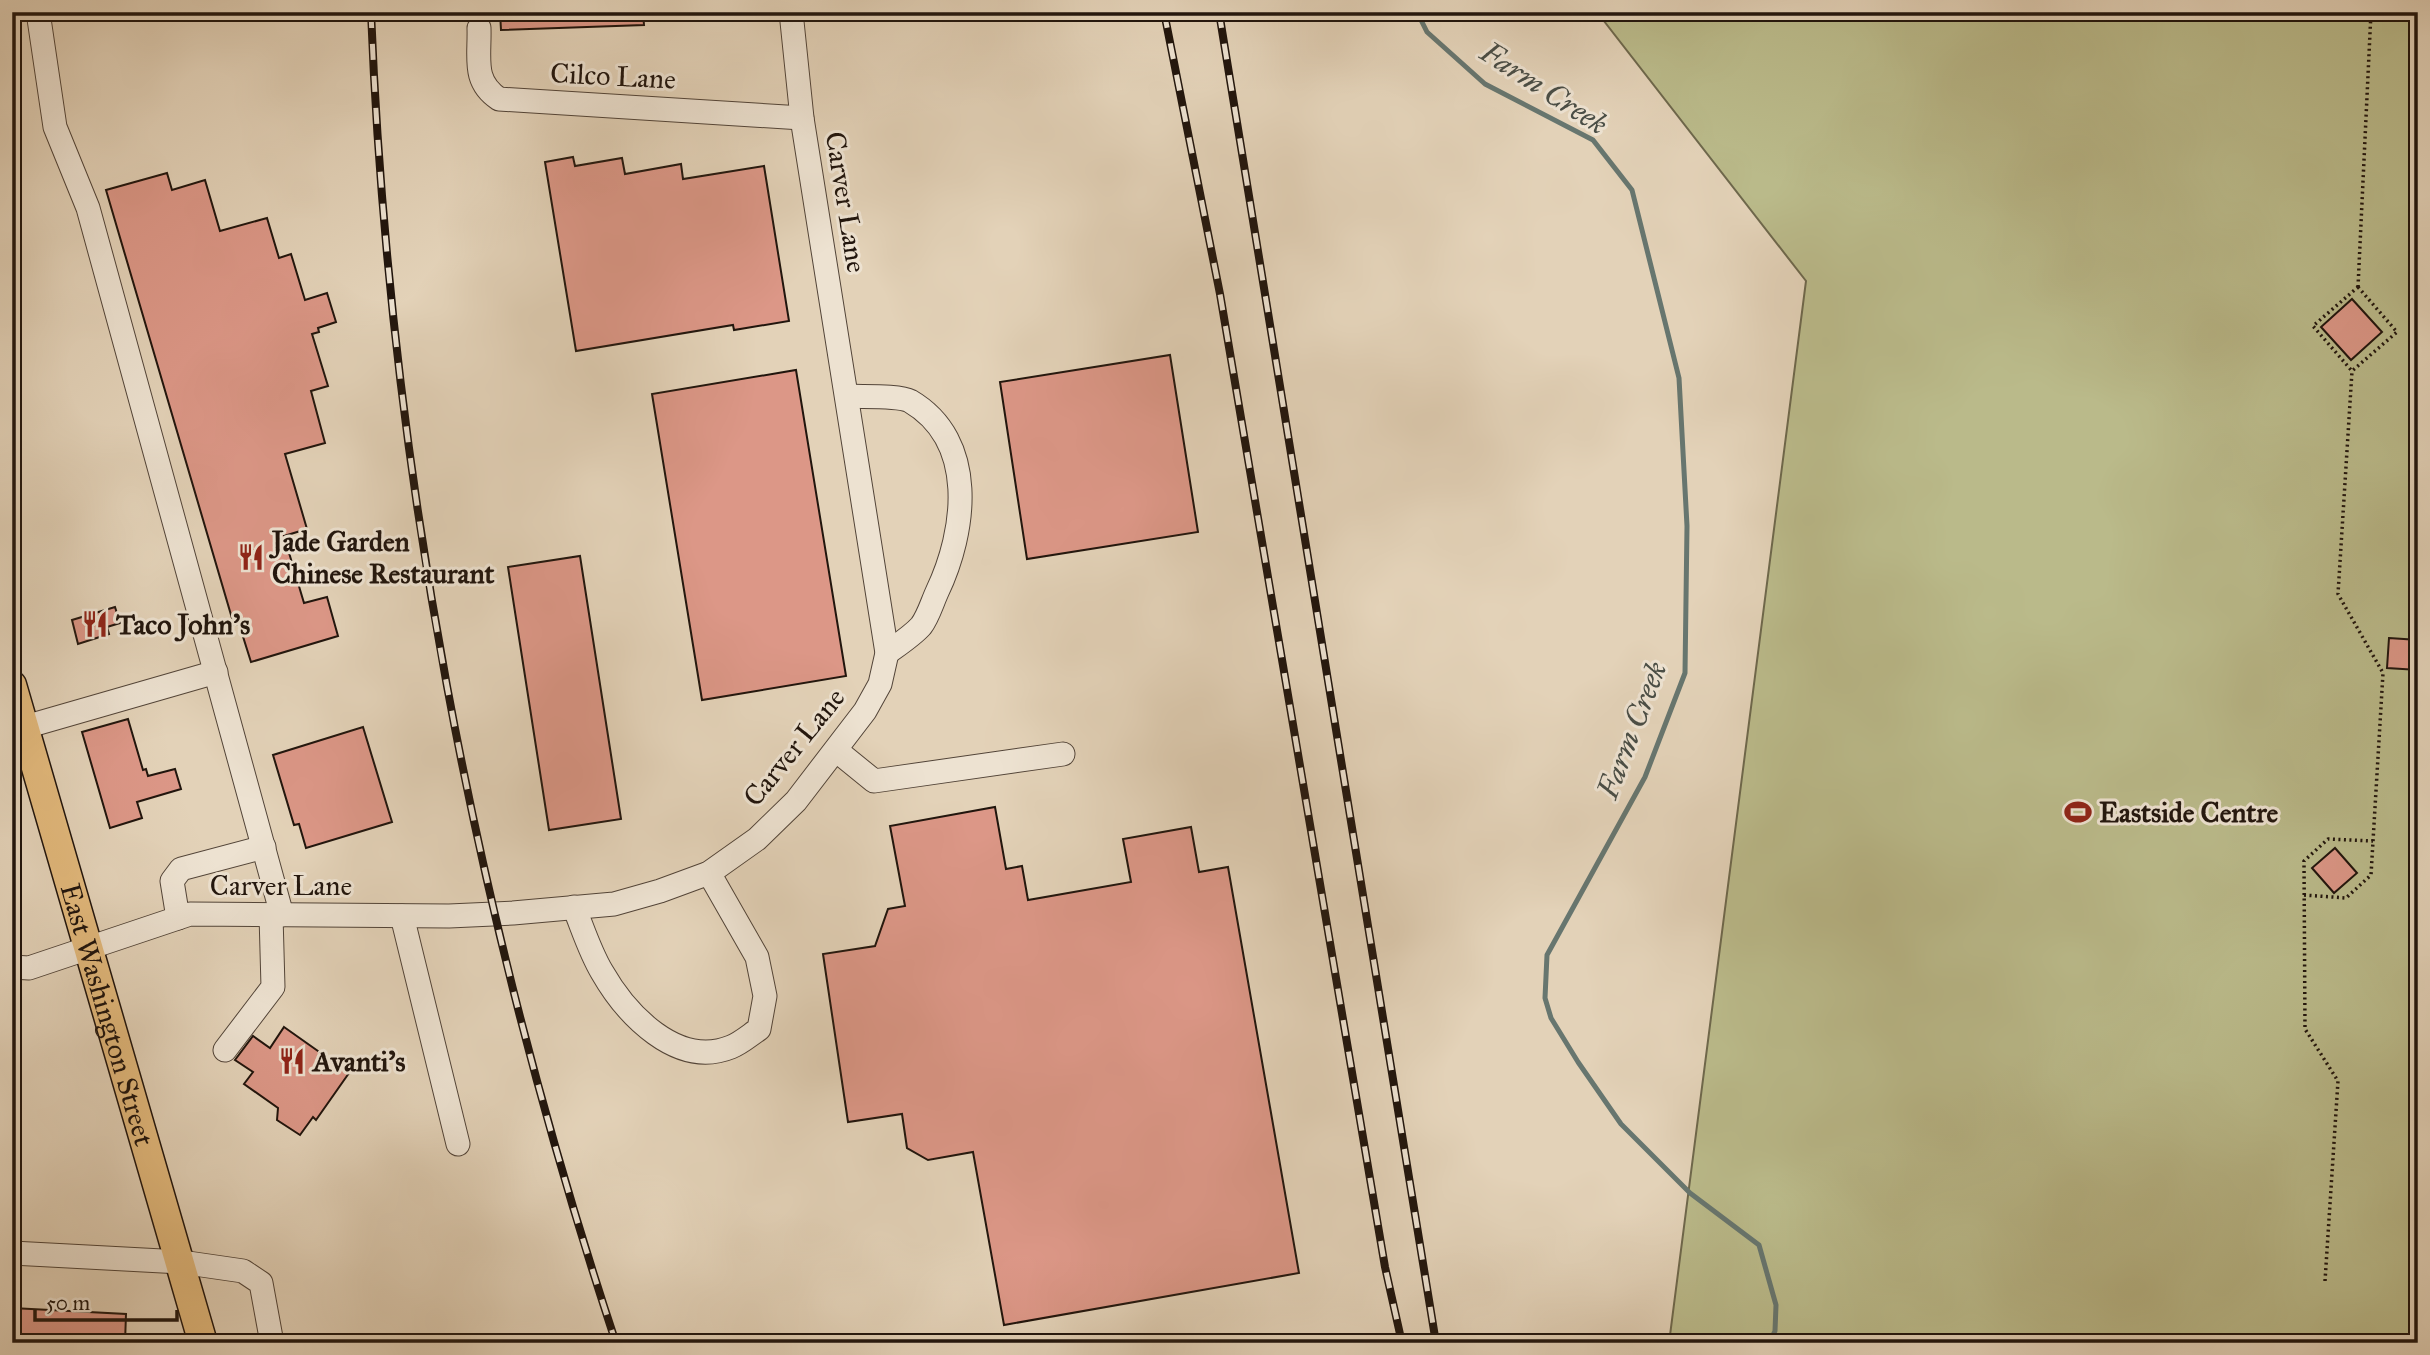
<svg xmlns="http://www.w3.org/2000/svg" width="2430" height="1355" viewBox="0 0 2430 1355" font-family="'IM FELL Great Primer',serif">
<rect width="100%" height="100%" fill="#e3d2b8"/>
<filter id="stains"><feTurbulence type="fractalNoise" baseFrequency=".00286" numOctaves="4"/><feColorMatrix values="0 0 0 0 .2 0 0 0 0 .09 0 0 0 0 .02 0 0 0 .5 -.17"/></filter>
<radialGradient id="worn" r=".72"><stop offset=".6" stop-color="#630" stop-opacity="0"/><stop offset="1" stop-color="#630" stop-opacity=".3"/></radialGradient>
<path fill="#baba8a" stroke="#6e684c" stroke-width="2" d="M1597,12H2418V1343H1669L1806,281Z"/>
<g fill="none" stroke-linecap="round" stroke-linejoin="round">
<path stroke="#67766f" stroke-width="5" d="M1417,12L1427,32L1485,84L1593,140L1632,190L1679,378L1687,526L1685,673L1645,777L1547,955L1545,998L1551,1018L1578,1062L1621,1124L1690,1193L1759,1245L1776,1305L1775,1331L1769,1343"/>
</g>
<g fill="#dc9787" stroke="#21150d" stroke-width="2">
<path d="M500,12H643L644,25L501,30Z"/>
<path d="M573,157L575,166L622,158L625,174L681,164L683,179L764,166L789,321L734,330L733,325L576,351L545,162Z"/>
<path d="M167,173L172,190L205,180L220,231L267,218L279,258L291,254L305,300L327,293L336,322L318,328L319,332L312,334L328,386L311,391L325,443L285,454L307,529L284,536L304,603L327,597L338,636L251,662L239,624L234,625L106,190Z"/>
<path d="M2352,299L2382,332L2351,360L2321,327Z"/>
<path d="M1170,355L1198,532L1027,559L1000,382Z"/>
<path d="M796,370L846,676L702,700L652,394Z"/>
<path d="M580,556L621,819L549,830L508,567Z"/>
<path d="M115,607L120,623L107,627L109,634L78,644L72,620Z"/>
<path d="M2389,638L2418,640V670L2387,668Z"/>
<path d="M128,719L143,770L146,769L148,776L175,769L181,789L137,802L142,818L110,828L82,732Z"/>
<path d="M363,727L392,822L306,848L299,824L294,825L273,755Z"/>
<path d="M995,807L1006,869L1022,866L1028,900L1131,882L1123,839L1191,827L1199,872L1228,867L1299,1273L1004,1325L973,1152L928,1160L907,1148L902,1114L848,1122L823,954L875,946L888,909L905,906L890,826Z"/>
<path d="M2335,848L2357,873L2334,893L2312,868Z"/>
<path d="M284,1027L349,1073L316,1120L313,1117L300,1135L277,1120L278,1108L244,1084L253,1072L235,1060L253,1036L270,1048Z"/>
<path d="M12,1308L126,1314L125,1343H12Z"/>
</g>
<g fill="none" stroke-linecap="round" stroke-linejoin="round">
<defs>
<g id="minor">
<path d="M38,12L55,127L88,208L282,915"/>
<path d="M479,28C480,58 472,81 499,99L802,118"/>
<path d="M847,396C861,397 899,395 910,401C978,441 966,531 937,592C932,603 928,617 921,626C912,636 898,645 887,653"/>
<path d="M25,727L216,672"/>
<path d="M837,751L874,781L1063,754"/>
<path d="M574,907C583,929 590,952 602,972C626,1014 677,1069 731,1047C741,1043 750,1035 759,1029L765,996L757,957L709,873"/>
<path d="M402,916L458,1144"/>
<path d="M178,918L172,881L181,869L264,847"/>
<path d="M12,967L29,968L190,914L449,916L513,913L614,904L660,891L709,873L757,839L796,801L865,711L880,684L887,653L802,118L791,12"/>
<path d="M225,1050L273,987L271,915"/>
<path d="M12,1253L181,1262L243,1271L261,1283L272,1343"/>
</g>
<g id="major">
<path id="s1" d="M12,685L203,1343"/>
</g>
</defs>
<use href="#minor" stroke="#524438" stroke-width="25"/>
<use href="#major" stroke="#21150d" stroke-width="31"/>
<g stroke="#21150d" stroke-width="3.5" stroke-dasharray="2 3.5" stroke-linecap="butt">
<path d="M2358,287L2371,12"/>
<path d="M2358,287L2397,332L2352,371L2313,326Z"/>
<path d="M2304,895L2346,898L2371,875L2383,673L2338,594L2352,371"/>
<path d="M2325,1281L2338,1081L2305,1029L2304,861L2328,839L2373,841"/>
</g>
<use href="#minor" stroke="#ede2d1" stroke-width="23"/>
<use href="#major" stroke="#e2b97c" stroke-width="28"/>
<defs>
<g id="rail">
<path d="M371,12C389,463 474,915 616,1343"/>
<path d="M1164,12L1220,294L1385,1267L1402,1343"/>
<path d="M1219,12L1436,1343"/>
</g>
</defs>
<use href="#rail" stroke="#21150d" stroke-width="8"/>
<use href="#rail" stroke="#ede2d1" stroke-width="5" stroke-dasharray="16" stroke-linecap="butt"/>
</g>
<defs>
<symbol id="restaurant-bare" viewBox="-9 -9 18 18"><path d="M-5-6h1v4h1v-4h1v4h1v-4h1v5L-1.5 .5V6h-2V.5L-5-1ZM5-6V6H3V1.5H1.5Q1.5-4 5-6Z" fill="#8f2418" stroke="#ede2d1" stroke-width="2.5" paint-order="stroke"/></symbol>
<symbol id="stadium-bare" viewBox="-9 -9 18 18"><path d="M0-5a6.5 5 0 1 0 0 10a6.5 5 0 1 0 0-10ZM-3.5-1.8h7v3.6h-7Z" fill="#8f2418" stroke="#ede2d1" stroke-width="2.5" paint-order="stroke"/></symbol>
</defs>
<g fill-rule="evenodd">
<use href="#restaurant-bare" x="232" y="538" width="38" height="38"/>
<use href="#restaurant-bare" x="76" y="605" width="38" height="38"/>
<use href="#stadium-bare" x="2059" y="793" width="38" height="38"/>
<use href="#restaurant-bare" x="273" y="1042" width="38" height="38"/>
</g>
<g text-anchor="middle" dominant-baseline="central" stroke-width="6" stroke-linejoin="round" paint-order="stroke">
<g font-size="28" fill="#21150d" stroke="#ede2d1">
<text transform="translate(613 76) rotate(3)">Cilco Lane</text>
<text transform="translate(846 202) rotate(81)">Carver Lane</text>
<text transform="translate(794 747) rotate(-51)">Carver Lane</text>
<text x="281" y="885">Carver Lane</text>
<text stroke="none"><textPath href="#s1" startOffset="343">East Washington Street</textPath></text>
</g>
<g font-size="28" font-weight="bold" fill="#21150d" stroke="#ede2d1" text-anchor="start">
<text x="272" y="541">Jade Garden<tspan x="272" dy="32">Chinese Restaurant</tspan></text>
<text x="116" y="624">Taco John's</text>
<text x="2099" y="812">Eastside Centre</text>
<text x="313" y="1061">Avanti's</text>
</g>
<g font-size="30" font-style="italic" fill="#4a4e46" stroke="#ede2d1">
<text transform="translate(1544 88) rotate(33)">Farm Creek</text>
<text transform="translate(1632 730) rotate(-69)">Farm Creek</text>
</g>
</g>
<rect width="2430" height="1355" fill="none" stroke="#e3d2b8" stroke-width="42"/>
<rect x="14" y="14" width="2402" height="1327" fill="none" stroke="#21150d" stroke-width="3.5"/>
<rect x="21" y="21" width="2388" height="1313" fill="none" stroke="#21150d" stroke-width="2"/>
<path d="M35 1310v10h142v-10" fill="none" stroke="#21150d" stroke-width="3.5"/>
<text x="46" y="1310" font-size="21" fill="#21150d" stroke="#ede2d1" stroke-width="5" paint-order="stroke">50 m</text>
<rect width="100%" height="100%" filter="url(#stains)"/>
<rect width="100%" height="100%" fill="url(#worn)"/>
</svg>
